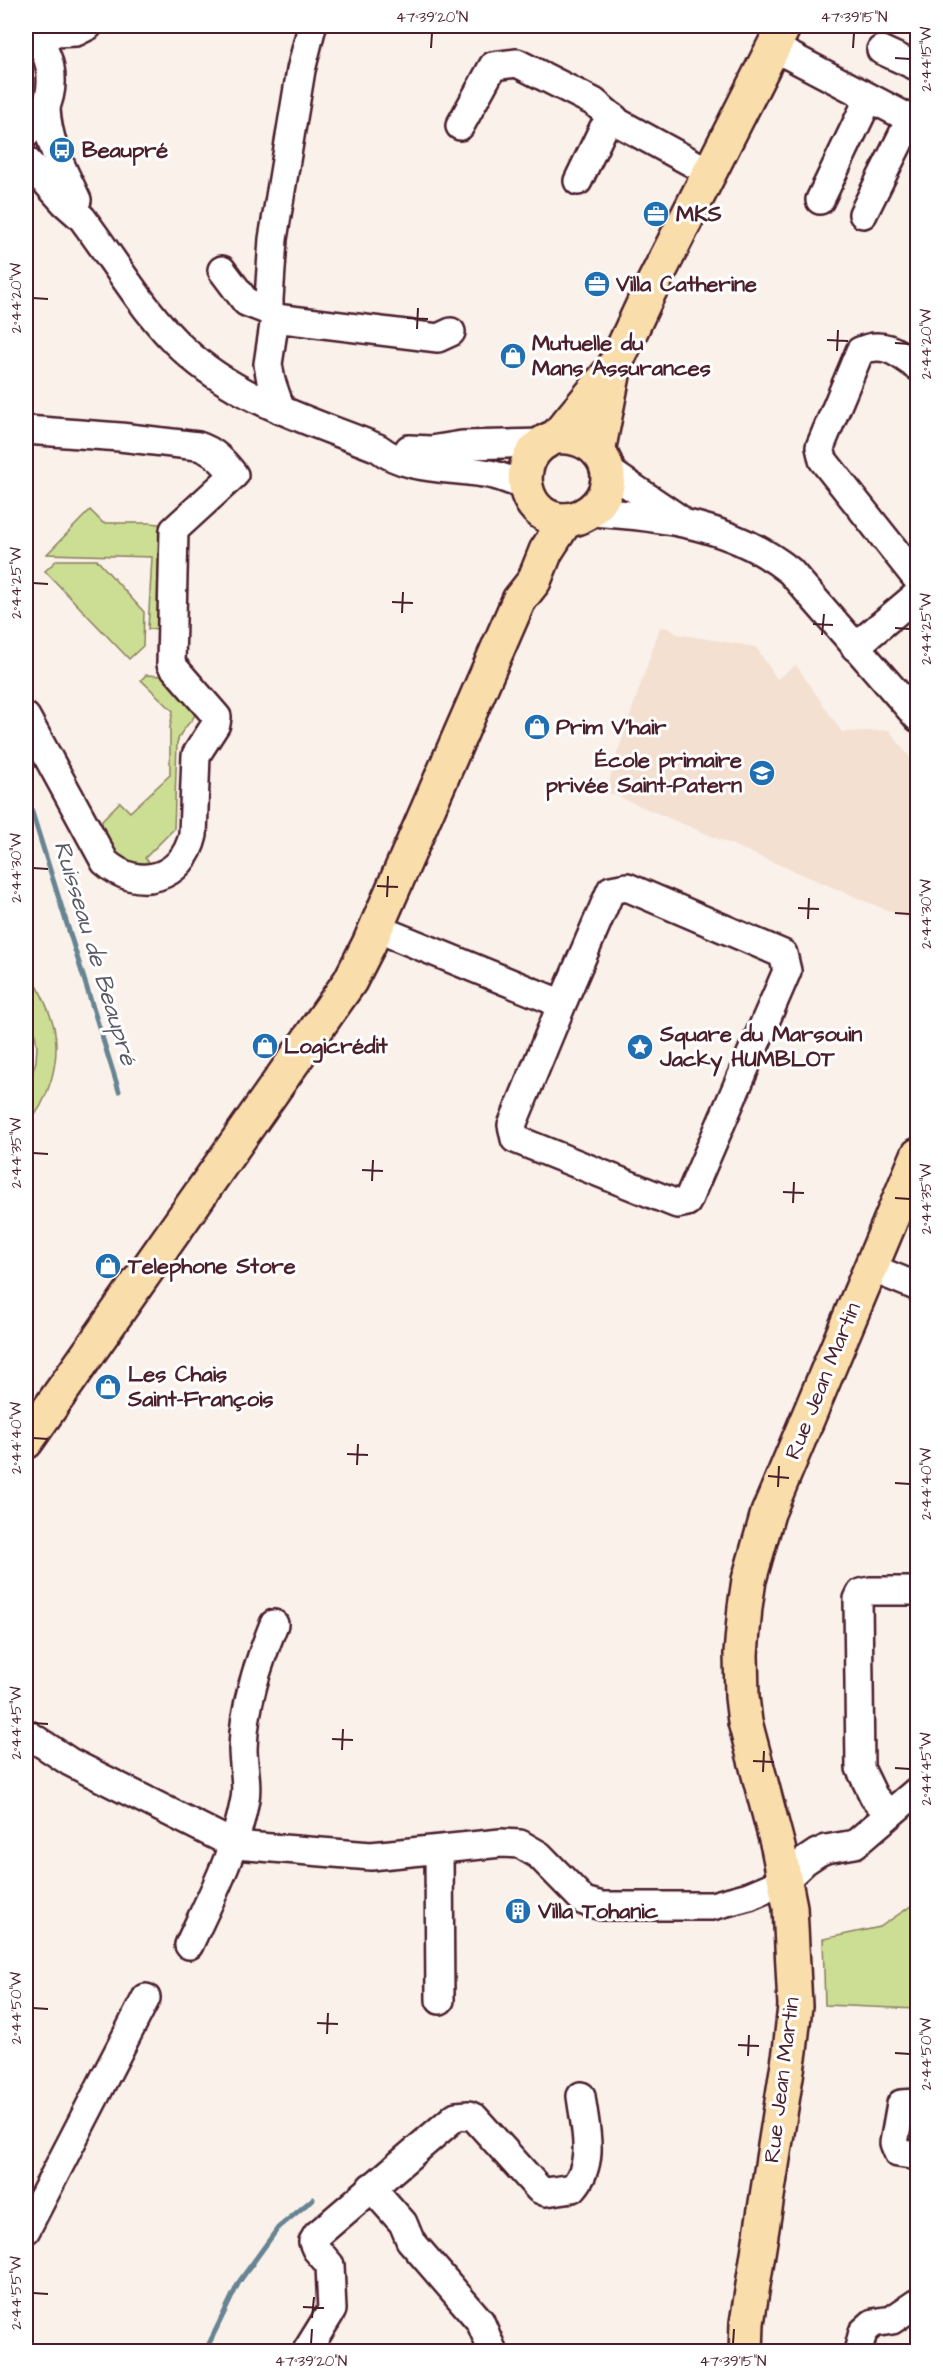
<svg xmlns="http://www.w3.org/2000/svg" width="943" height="2377" viewBox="0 0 943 2377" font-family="'Architects Daughter',sans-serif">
<rect width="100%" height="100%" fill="#faf1ea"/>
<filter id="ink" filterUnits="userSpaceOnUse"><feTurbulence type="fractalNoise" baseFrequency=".0167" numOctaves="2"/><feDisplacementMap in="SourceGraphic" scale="12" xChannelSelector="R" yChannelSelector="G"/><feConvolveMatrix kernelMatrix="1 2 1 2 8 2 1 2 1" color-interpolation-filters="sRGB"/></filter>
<g filter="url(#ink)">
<path fill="#f4e0d1" d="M660,627L669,628L677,634L756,647L777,679L796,665L842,732L889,730L914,763L910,793L917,800V923L607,792L613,766Z"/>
<g fill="#cbde93" stroke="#8a7e5f" stroke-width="1.5">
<path d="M90,510L103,523H151L165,525L164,628L148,629L152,557L47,554Z"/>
<path d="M57,560H97L144,612L143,646L129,659L45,571Z"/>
<path d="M146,675L162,676L197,709C196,721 181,726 177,743L174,829L145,858L156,869L123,868L103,840L102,820L120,802L130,812L170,775V727L173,711L141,680Z"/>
<path d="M26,963C36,984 48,1004 54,1027C61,1060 49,1102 26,1126V1093L36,1061L37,1047L33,1020L26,1003Z"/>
<path d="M917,1902V2009L825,2005L823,1939L880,1927Z"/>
</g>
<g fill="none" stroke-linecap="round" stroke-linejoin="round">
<g stroke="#668492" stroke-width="5">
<path d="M26,793L119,1091"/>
<path d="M205,2352L239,2282L278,2228L313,2199"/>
</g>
<defs>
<g id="minor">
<path d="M26,29C61,56 58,107 26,134"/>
<path d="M32,34L76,32L88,26"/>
<path d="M773,47L918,123"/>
<path d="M881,50L918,67"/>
<path d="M46,109C48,145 63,169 77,200"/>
<path d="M460,126L493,66L517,63L594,102L619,123L709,172"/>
<path d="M26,160L65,203L82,218C114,260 145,314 183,349C237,400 311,421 378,448C410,473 456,466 494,475C505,478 515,482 525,486"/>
<path d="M578,181L603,129L614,118"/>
<path d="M820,200L869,98"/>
<path d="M863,214L910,120"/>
<path d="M222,270L246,302L269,311"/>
<path d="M275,318L269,311V299L273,239L301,70L312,26"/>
<path d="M918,367C898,353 884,340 860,351L820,447L823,460L918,580"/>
<path d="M281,410L271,381L268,364L275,318L438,338L451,332"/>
<path d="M26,430L120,437L198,446C214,451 224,462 234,475L174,530L171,664L217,717L216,724L196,755L193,835C183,879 138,892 105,862L26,717"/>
<path d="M409,449L431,450L462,445L543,443"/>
<path d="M607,470L678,518"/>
<path d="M590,512C660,516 733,525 790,571L918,718"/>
<path d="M855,647L918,594"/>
<path d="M376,928L562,1004L512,1125L515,1139L677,1204L687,1202L787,971L783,954L627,887L611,890L562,1004"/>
<path d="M869,1267L918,1287"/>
<path d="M26,1733L70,1762L235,1845L371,1856L501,1843L520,1844L539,1855L584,1901L602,1906H712L749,1896L784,1881L805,1861L817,1853L826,1849L855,1844L918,1790"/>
<path d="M888,1813L874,1797L860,1768L858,1599L861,1593L870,1591H918"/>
<path d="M439,1850L440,2000"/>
<path d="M189,1945C211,1897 236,1851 245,1799C248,1783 243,1765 243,1749C244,1705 258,1664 274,1624"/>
<path d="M918,2103L901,2104L894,2143L898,2153L918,2156"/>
<path d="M371,2187L403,2223L410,2240L480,2321L493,2352"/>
<path d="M26,2230L146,1998"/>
<path d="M306,2352L332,2310L330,2265L316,2249L313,2242L317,2235L456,2116L469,2115L475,2118L539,2189L546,2192L573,2188C596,2162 585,2128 581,2096"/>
<path d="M858,2352L863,2332L873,2323L892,2320L917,2303"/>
</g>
<g id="major">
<path d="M556,437C591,433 621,465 602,498C595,509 585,516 573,519C522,529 505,453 556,437L614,367"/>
<path d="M598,452L615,365L648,294L784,26"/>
<path d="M26,1442L350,981L369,944L519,600L534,581L546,551L566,520"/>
<path d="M746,2352L747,2323L790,2051L795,2006L790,1907L778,1847L745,1722L742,1697L741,1654L745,1607L749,1580L768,1513L918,1155"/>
</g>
</defs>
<use href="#minor" stroke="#4a1f2b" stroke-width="32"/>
<use href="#major" stroke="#4a1f2b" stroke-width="38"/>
<use href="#minor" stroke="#fff" stroke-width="27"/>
<use href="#major" stroke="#f9deab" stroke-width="33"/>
</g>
</g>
<path fill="none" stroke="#4a1f2b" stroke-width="2" d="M431,48L432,33M853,48L854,33M895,58L910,59M33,298L48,299M407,318L428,319M417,329L418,308M827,340L848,341M895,343L910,344M837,351L838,330M33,583L48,584M392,602L413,603M402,613L403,592M813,624L833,625M895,628L910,629M822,635L824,614M33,868L48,869M377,886L398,887M387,897L388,876M798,908L819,909M895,913L910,914M808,919L809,898M33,1153L48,1154M362,1170L383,1171M372,1181L373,1160M783,1192L804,1193M895,1198L910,1199M793,1203L794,1182M33,1438L48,1439M347,1454L368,1455M357,1465L358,1444M768,1476L789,1478M895,1483L910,1484M778,1487L779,1466M33,1723L48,1724M332,1739L353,1740M342,1750L343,1729M753,1761L774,1762M895,1768L910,1769M763,1772L764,1751M33,2008L48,2009M317,2023L338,2024M327,2034L328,2013M738,2045L759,2046M895,2053L910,2054M748,2056L749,2035M33,2293L48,2294M303,2307L324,2308M312,2318L314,2297M311,2344L312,2329M733,2344L734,2329"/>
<defs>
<symbol id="bus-disc" viewBox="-11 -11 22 22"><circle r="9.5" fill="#1f6fb2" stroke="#fff"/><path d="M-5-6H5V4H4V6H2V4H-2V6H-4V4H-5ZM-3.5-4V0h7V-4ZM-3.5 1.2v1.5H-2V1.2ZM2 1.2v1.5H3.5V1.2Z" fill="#fff"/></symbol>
<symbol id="office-disc" viewBox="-11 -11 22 22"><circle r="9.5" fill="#1f6fb2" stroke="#fff"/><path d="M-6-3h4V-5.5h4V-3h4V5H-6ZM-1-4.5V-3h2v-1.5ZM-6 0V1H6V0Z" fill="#fff"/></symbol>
<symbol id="shop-disc" viewBox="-11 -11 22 22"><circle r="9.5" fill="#1f6fb2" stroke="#fff"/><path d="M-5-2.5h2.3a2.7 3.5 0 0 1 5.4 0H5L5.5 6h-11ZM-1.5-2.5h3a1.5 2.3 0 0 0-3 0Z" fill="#fff"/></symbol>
<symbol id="school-disc" viewBox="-11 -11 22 22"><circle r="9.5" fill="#1f6fb2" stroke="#fff"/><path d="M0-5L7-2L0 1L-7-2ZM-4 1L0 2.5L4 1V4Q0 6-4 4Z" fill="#fff"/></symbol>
<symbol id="sight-disc" viewBox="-11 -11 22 22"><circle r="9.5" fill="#1f6fb2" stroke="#fff"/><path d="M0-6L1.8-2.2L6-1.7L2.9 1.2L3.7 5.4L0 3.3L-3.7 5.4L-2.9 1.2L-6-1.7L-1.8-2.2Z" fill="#fff"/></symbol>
<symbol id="building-disc" viewBox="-11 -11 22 22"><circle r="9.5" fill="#1f6fb2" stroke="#fff"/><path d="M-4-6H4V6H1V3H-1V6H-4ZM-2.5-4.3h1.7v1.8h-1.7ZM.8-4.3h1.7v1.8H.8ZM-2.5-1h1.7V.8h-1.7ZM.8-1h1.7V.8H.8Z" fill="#fff"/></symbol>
</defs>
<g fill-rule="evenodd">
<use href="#bus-disc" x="47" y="135" width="30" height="30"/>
<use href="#office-disc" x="641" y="199" width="30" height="30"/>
<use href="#office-disc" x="582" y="269" width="30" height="30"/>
<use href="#shop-disc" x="498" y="341" width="30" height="30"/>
<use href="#shop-disc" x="522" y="712" width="30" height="30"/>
<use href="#school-disc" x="747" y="758" width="30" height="30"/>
<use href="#shop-disc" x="250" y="1031" width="30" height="30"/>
<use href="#sight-disc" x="625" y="1032" width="30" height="30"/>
<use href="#shop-disc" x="93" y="1251" width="30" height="30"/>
<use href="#shop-disc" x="93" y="1372" width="30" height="30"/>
<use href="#building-disc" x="503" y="1896" width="30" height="30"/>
</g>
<g text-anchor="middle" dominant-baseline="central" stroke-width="6" stroke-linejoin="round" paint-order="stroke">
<g font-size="22" font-weight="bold" fill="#4a1f2b" stroke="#fff" text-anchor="start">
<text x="82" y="150">Beaupré</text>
<text x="676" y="214">MKS</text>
<text x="616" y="284">Villa Catherine</text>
<text x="532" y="343">Mutuelle du<tspan x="532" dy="25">Mans Assurances</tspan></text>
<text x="556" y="727">Prim V'hair</text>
<text x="742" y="760" text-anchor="end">École primaire<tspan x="742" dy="25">privée Saint-Patern</tspan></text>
<text x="660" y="1034">Square du Marsouin<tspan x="660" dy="25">Jacky HUMBLOT</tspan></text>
<text x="284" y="1046">Logicrédit</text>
<text x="128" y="1266">Telephone Store</text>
<text x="128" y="1374">Les Chais<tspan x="128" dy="25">Saint-François</tspan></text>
<text x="538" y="1911">Villa Tohanic</text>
</g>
<g font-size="22" fill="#4a1f2b" stroke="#fff">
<text transform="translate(823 1381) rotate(-68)">Rue Jean Martin</text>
<text transform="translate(782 2080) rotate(-83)">Rue Jean Martin</text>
</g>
<g font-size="24" font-style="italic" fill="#5a5a67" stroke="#fff">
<text transform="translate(95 953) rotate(73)">Ruisseau de Beaupré</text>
</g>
</g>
<rect width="943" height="2377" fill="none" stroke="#fff" stroke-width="66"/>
<rect x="33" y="33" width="877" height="2311" fill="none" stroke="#4a1f2b" stroke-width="2"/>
<g font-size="15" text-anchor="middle" fill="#4a1f2b">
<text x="432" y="22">47°39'20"N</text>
<text x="854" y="22">47°39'15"N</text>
<text transform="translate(926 59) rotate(-90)" y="5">2°44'15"W</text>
<text transform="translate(16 298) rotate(-90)" y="5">2°44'20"W</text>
<text transform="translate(926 344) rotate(-90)" y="5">2°44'20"W</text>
<text transform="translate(16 583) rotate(-90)" y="5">2°44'25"W</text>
<text transform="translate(926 629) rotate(-90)" y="5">2°44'25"W</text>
<text transform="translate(16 868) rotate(-90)" y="5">2°44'30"W</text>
<text transform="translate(926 914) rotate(-90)" y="5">2°44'30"W</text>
<text transform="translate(16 1153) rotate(-90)" y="5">2°44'35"W</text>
<text transform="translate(926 1199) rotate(-90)" y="5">2°44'35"W</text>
<text transform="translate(16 1438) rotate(-90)" y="5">2°44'40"W</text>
<text transform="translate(926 1484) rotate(-90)" y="5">2°44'40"W</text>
<text transform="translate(16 1723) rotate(-90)" y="5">2°44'45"W</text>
<text transform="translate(926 1769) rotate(-90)" y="5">2°44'45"W</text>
<text transform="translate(16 2008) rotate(-90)" y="5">2°44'50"W</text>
<text transform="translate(926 2054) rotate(-90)" y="5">2°44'50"W</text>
<text transform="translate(16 2293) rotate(-90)" y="5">2°44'55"W</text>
<text x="311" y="2366">47°39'20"N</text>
<text x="733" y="2366">47°39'15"N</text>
</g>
</svg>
